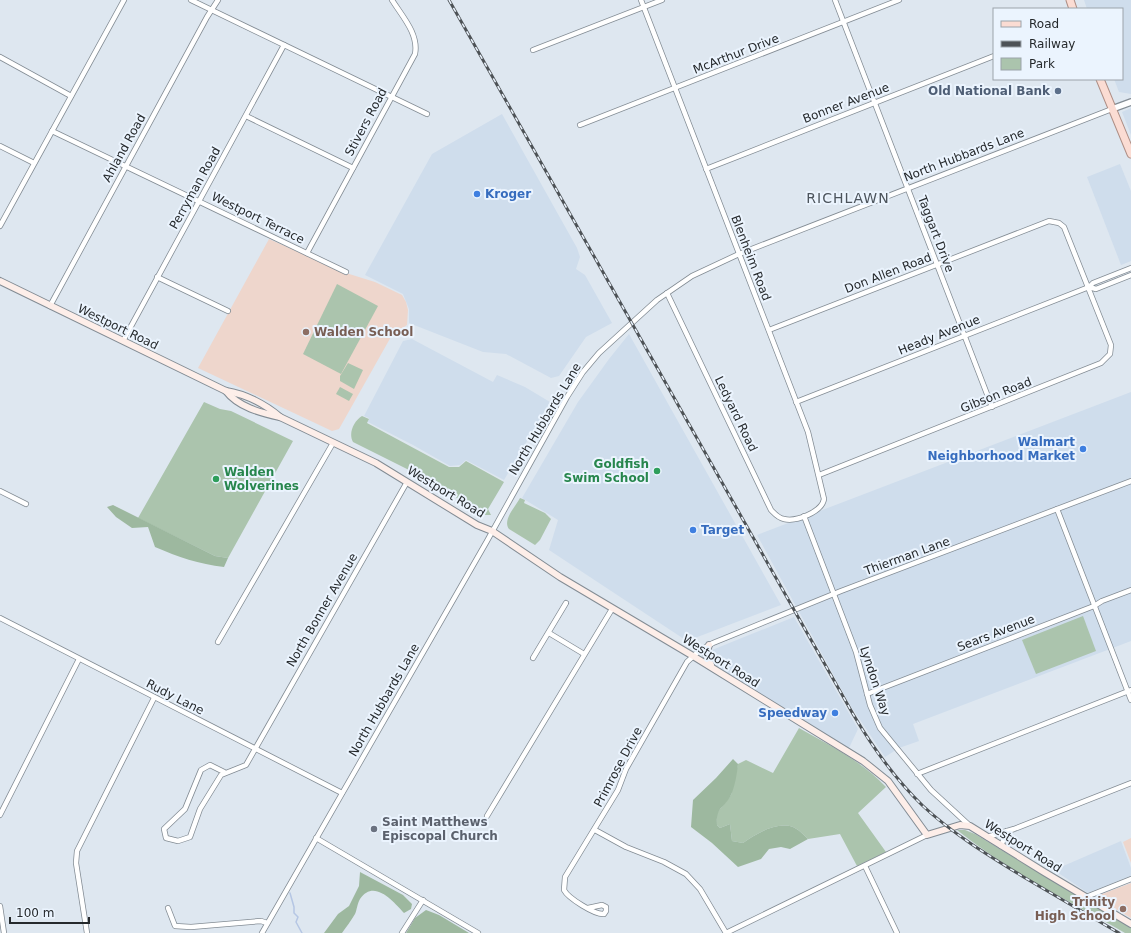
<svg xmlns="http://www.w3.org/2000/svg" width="1131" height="933" viewBox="0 0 1131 933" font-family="'DejaVu Sans',sans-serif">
<rect width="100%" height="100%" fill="#dee7f0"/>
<g fill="#cfddec">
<path d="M1084,0H1131V94L1119,92L1114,79H1122V9H1087Z"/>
<path d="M1131,108V135L1122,112Z"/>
<path d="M502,114L577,248L580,257L576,269L585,275L612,323L586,337L559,376L551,378L506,354L483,352L409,323V309L403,294L365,275L432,154Z"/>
<path d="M1120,164L1131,191V261L1121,265L1087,177Z"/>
<path d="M629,334L781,605L687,641L549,550L558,520L522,498L578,402L609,359Z"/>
<path d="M412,339L493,382L497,375L525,387L550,402L504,480L466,460L460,465L450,466L413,445L368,422L369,418L364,416L403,341Z"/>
<path d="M1131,392V641L913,724L919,741L899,748L885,757L850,705L757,535Z"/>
<path d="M794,617L858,729L849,748L713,665L709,656L712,650Z"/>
<path d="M1121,841L1131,868V876L1088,893L1054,870Z"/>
</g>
<g fill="#eed6cc">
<path d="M269,239L346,273L375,282L402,295L406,302L408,310L407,325L392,335L339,429L332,431L198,368Z"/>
<path d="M1131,838V863L1123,842Z"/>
<path d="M1131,883V918L1099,899L1102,894Z"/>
</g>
<g fill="#abc4ad">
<path d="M337,284L378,306L341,374L303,354Z"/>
<path d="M348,363L363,370L354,389L340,381V376Z"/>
<path d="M340,387L353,394L349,401L336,394Z"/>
<path d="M204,402L220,409L231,411L293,441L228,558L215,556L138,518Z"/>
<path d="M362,416L369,419L367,423L449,467H459L466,461L504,482L488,509L491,515H484L421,476L353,442C348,433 354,421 362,416Z"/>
<path d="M520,498L525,500L524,503L545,513L551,519L540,540L535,545L509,529C502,520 516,506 520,498Z"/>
<path d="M1083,616L1096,651L1036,674L1022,640Z"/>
<path d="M799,728C829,745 862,761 886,787L858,813L886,852L857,866L840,834L808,839C804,835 798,829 793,827C776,821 756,834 743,843L732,841L730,824L720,828L717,825V813L731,795L738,764L746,760L773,773Z"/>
<path d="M957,830H965L975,834L1131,928V933H1125C1069,901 1008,871 957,830Z"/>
</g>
<g fill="#9db89f">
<path d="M113,505L215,556L228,558L224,567C199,564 178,557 155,547L148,527L132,528L116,517L107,507Z"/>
<path d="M733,759L738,764C737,774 735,786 731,795C724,809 716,806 717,825L720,828L730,824L732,841L743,843C756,834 776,821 793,827C798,829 804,835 808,839L790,849L781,847L769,849L761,859L738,867L712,843L691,827L693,800L716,778Z"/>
<path d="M360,872L403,895L412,904L411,909L404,913C394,902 374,878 360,899C357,904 357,910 355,914C351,921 346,927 342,933H324L338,914L349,906L359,886Z"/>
<path d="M426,910L439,915L469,933H406L415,918Z"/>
</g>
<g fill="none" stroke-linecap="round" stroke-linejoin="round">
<path stroke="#b5c6e4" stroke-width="1.5" d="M290,893L294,907V913L298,917L296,922L302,933"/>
<defs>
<g id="minor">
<path d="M191,0L427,114"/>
<path d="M641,0L808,432L824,499C822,512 796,522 784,519C778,518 775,514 771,510L667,293"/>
<path d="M835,0L992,407"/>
<path d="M533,50L662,0"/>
<path d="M0,57L71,96"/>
<path d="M246,116L353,168"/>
<path d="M580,125L899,0"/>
<path d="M52,131L346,272"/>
<path d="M0,146L34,163"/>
<path d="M706,169L994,56"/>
<path d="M0,226L124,0"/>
<path d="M307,253L415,54C419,34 402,16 392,0"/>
<path d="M1131,268L1093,283L1089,287L1096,289L1131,275"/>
<path d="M157,277L228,311"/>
<path d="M50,306L207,17L218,0"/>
<path d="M769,330L1049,221L1059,223L1064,227L1111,345L1110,354L1101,363L819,475"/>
<path d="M123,341L284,45"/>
<path d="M796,402L1089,287"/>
<path d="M0,491L26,504"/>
<path d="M1057,509L1131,700"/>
<path d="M804,516L856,652L870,705L880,728L931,790L970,826"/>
<path d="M0,618L342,793"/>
<path d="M549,633L584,654"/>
<path d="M218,642L333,443"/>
<path d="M533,658L566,603"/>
<path d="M867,694L1094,606L1102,601L1131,590"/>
<path d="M224,772L210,765L201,770L185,809L164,829L166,838L178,841L190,837L200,809L221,775L246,765L407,482"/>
<path d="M917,774L1131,690"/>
<path d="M0,815L79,659"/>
<path d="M487,816L612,609"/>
<path d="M595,830L626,847L664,862L686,874L700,889L726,933"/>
<path d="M987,837L1014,829L1131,783"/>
<path d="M316,838L478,933"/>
<path d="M1001,846L1007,831"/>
<path d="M865,866L897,933"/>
<path d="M1086,897L1131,879"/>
<path d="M0,906L4,933"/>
<path d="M168,908L175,926L191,927L261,921L267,923"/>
<path d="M588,908L602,905L606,907V911L604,914C595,915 568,898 564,890L565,877L618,790L626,769L687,662L699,651L713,643L841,591L1131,481"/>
<path d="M87,933L76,863L77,851L154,698"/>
<path d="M262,933L487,541L567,397L583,372L599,353L657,300L692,276L739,254L1112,109"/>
<path d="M402,933L423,900"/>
<path d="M726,933L927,835"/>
</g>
<path id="tertiary" d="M1112,109L1131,102"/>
<g id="secondary">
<path d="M0,281L226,391C245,394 265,404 280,417"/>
<path d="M226,391C238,407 261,413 280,417L376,463L477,525L492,531L560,577L693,656L863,761L888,781L927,835L960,825L970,826L1044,872L1131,924"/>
<path d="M709,645L706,654L711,665"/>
</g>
<g id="primary">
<path d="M1070,0L1073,9"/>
<path d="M1100,79L1131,154"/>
</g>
</defs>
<use href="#minor" stroke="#838c94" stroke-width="6"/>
<use href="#tertiary" stroke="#838c94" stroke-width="8"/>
<use href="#secondary" stroke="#838c94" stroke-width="8"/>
<use href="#primary" stroke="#ae8e85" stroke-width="9"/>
<use href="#minor" stroke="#fff" stroke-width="4.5"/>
<use href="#tertiary" stroke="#fff" stroke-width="5.5"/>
<use href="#secondary" stroke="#fdeee9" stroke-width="6"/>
<use href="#primary" stroke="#fbdcd3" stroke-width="7"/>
<defs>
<path id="rail" d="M449,0L853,714C873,748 895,779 923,806C954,835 991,857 1027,879C1058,897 1088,915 1119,933"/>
</defs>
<use href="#rail" stroke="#4d5256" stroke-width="3"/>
<use href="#rail" stroke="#ebf4fe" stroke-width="1.5" stroke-dasharray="4.5" stroke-linecap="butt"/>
</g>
<circle fill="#5c6f8a" stroke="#ebf4fe" stroke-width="1.5" cx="1058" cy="91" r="4"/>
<g fill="#3f7fe0" stroke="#ebf4fe" stroke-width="1.5">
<circle cx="477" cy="194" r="4"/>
<circle cx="1083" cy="449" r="4"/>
<circle cx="693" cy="530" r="4"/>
<circle cx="835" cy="713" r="4"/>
</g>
<g fill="#8d6e63" stroke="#ebf4fe" stroke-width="1.5">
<circle cx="306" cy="332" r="4"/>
<circle cx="1123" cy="909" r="4"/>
</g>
<g fill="#2e9e5b" stroke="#ebf4fe" stroke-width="1.5">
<circle cx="657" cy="471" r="4"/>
<circle cx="216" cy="479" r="4"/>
</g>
<circle fill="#6b7280" stroke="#ebf4fe" stroke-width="1.5" cx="374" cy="829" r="4"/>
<g text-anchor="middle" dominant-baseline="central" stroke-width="4" stroke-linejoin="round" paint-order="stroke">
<g font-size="12" fill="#25292c" stroke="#ebf4fe">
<text transform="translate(736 54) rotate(-21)">McArthur Drive</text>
<text transform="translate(846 103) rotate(-21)">Bonner Avenue</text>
<text transform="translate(366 122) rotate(-62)">Stivers Road</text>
<text transform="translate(124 148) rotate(-61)">Ahland Road</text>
<text transform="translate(964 155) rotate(-21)">North Hubbards Lane</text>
<text transform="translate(195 188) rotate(-61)">Perryman Road</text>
<text transform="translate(258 218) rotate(26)">Westport Terrace</text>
<text transform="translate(936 234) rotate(69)">Taggart Drive</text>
<text transform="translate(751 258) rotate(69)">Blenheim Road</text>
<text transform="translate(888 273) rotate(-21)">Don Allen Road</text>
<text transform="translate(118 327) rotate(26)">Westport Road</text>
<text transform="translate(939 335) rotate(-22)">Heady Avenue</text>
<text transform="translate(996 395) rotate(-22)">Gibson Road</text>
<text transform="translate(736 414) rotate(64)">Ledyard Road</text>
<text transform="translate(545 419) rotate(-59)">North Hubbards Lane</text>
<text transform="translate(446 492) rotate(31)">Westport Road</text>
<text transform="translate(907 556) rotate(-20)">Thierman Lane</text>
<text transform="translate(322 610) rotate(-60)">North Bonner Avenue</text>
<text transform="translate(996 633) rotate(-21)">Sears Avenue</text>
<text transform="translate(721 661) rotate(32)">Westport Road</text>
<text transform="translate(875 681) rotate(72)">Lyndon Way</text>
<text transform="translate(175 697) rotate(27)">Rudy Lane</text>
<text transform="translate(384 700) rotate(-60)">North Hubbards Lane</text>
<text transform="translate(618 767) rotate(-62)">Primrose Drive</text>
<text transform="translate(1023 846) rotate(32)">Westport Road</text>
</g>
<g font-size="12" font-weight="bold" fill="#4e5e75" stroke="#ebf4fe" text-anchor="end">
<text x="1050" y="91">Old National Bank</text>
</g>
<g font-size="12" font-weight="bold" fill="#366cbe" stroke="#ebf4fe" text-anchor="start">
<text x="485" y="194">Kroger</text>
<text x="1075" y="442" text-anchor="end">Walmart<tspan x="1075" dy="14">Neighborhood Market</tspan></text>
<text x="701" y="530">Target</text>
<text x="827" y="713" text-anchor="end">Speedway</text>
</g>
<g font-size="12" font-weight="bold" fill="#785e54" stroke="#ebf4fe" text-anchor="start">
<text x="314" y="332">Walden School</text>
<text x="1115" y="902" text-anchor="end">Trinity<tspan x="1115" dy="14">High School</tspan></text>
</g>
<g font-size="12" font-weight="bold" fill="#27864d" stroke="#ebf4fe" text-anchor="end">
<text x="649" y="464">Goldfish<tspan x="649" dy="14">Swim School</tspan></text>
<text x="224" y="472" text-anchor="start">Walden<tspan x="224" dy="14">Wolverines</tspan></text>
</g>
<g font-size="12" font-weight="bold" fill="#5b616d" stroke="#ebf4fe" text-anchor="start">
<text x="382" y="822">Saint Matthews<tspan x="382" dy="14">Episcopal Church</tspan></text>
</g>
<g font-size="14" letter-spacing="1" fill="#4c545c" stroke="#ebf4fe">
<text x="848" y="198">RICHLAWN</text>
</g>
</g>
<rect x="993" y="8" width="130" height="72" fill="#ebf4fe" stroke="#9ca3aa"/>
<rect x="1001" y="21" width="20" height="6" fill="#fbdcd3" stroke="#9ca3aa"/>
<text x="1029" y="28" font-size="12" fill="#25292c">Road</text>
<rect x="1001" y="41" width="20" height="6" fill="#4d5256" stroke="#9ca3aa"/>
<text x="1029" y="48" font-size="12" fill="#25292c">Railway</text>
<rect x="1001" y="58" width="20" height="12" fill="#abc4ad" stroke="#9ca3aa"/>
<text x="1029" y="68" font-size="12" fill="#25292c">Park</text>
<path d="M10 917v6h79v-6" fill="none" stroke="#25292c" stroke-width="2"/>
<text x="16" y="917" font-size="12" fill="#25292c" stroke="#ebf4fe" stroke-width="3" paint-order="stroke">100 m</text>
</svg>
